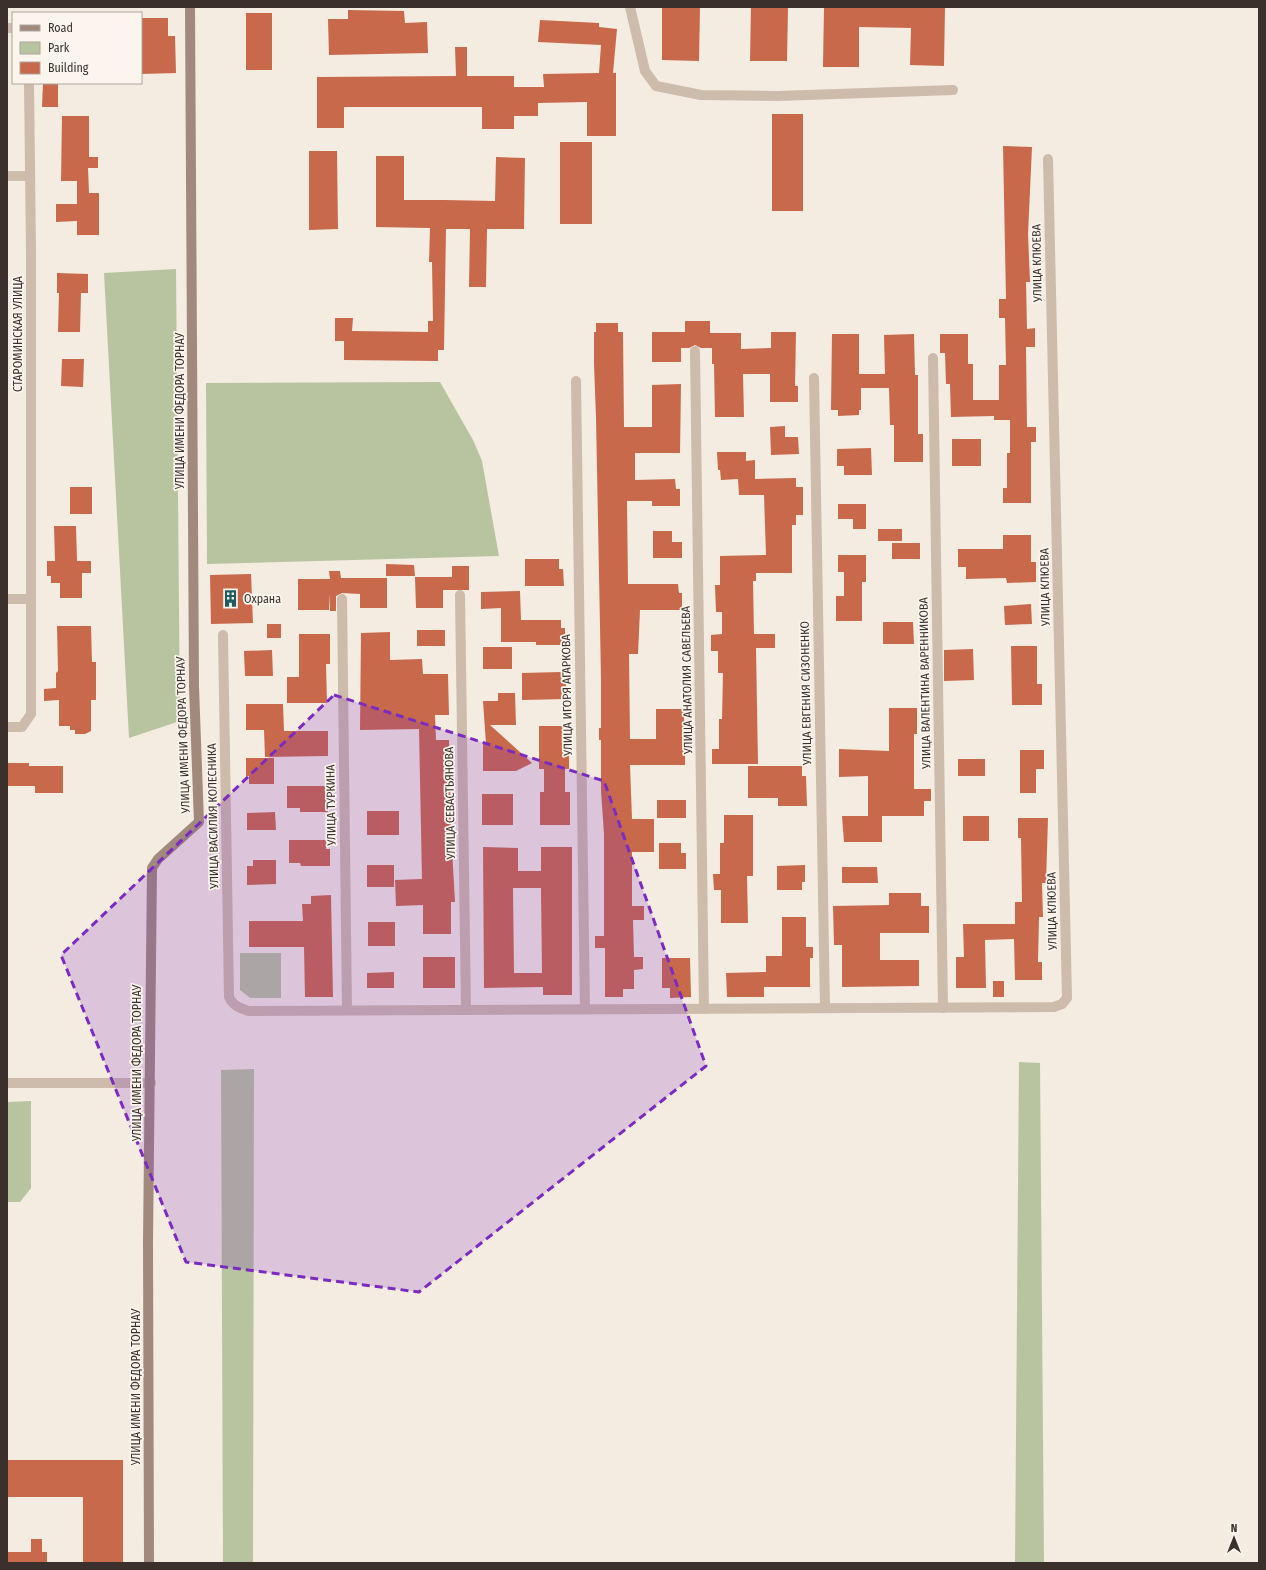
<svg xmlns="http://www.w3.org/2000/svg" width="1266" height="1570" viewBox="0 0 1266 1570" font-family="'Fira Sans Condensed',sans-serif">
<rect width="100%" height="100%" fill="#f4ebe1"/>
<g fill="#b8c4a0">
<path d="M176,269L180,721L129,738L104,273Z"/>
<path d="M440,382L473,440L482,461L499,556L207,564L206,383Z"/>
<path d="M240,953H281V998H250L240,990Z"/>
<path d="M1019,1062L1040,1063L1044,1563H1015Z"/>
<path d="M254,1069L253,1563H223L221,1070Z"/>
<path d="M31,1101V1188L20,1202H7V1102Z"/>
</g>
<g fill="#c8694b" fill-rule="evenodd">
<path d="M662,7H700L699,61L662,60Z"/>
<path d="M751,7H788L787,61H750Z"/>
<path d="M824,7H945L944,66L910,65L911,28L859,27V67H823Z"/>
<path d="M348,10L404,11L405,23L427,22L428,53L329,55L328,19H348Z"/>
<rect x="246" y="13" width="26" height="57"/>
<path d="M142,18H168V36H175L176,73L141,74Z"/>
<path d="M540,20L599,23V27L617,29L613,73H616V136H587V102L538,103V116H514V129H482V107H344V128H317V77L456,76L455,47H467V76H514V87H544L543,74L599,73L601,45L538,42Z"/>
<path d="M43,83H58V107H42Z"/>
<rect x="772" y="114" width="31" height="97"/>
<path d="M62,116H89V157H98V168H88L89,193H99V235H77V221L56,222V204H77V181H61Z"/>
<rect x="560" y="142" width="32" height="82"/>
<path d="M1003,146L1032,147L1028,234L1030,282H1026L1027,329L1035,328V347H1026L1027,427H1036V442H1031V503H1003V488H1007V453H1010V420H994V416L951,417L950,384H946L945,353H940V334H968V364H973V400H999V365H1006L1005,318H999V299H1006Z"/>
<path d="M309,151H337L338,229L309,230Z"/>
<path d="M376,156H404V200H444L495,201L496,157L525,158L524,229H487L486,287H469L470,229H446L444,350H438V361L344,360V341H335V318H353L352,331L428,332V321H433L432,262H429L430,228L376,227Z"/>
<path d="M57,273L88,274V293H81L80,332H58L59,293H57Z"/>
<path d="M685,321H710V333H741V349L771,348V332H796L795,386H798V402H770V374H743L744,417H715L714,364H712V348H701L695,345L689,348H681V362H652V332H685Z"/>
<path d="M596,323H618V332H623L624,427H652V385L681,384L680,453H635V480L675,479L676,489H680V506H652V501H627L628,584H678L679,593H682V610H640L638,654H629L630,739H656V709H684V739L690,738L691,750H685V765H630L632,819H654V852H632V906H644V920H633L634,957H643V969L634,970V989H623V997H605V948H595V936H604V834L601,791V740H599V728H601V678L596,417L594,364V332H596Z"/>
<path d="M832,334H859V374H885L884,335L914,334L915,375H918V434H923V462H894V425H890L889,388H861V410H859V415L838,416V410H831Z"/>
<path d="M62,359H84L83,387L61,386Z"/>
<path d="M785,426V437H798L799,454L771,455L770,427Z"/>
<rect x="952" y="439" width="29" height="27"/>
<path d="M871,448L872,475H844V466H837V449Z"/>
<path d="M717,452H746V461L755,460V479L796,478V487H803V515H796V525H792V573H756V581H753L754,634H775V648H756L758,764H712V749H719V719H722L723,673H718V651H711V635L722,634V612H716L715,585H720V556L766,555L764,495H739L738,479L721,480L720,470H718Z"/>
<rect x="70" y="487" width="22" height="27"/>
<path d="M838,504H866V529H853V519H838Z"/>
<path d="M54,526H76L77,561H91V573H82V598H60V583H51V576H47V561H55Z"/>
<rect x="878" y="529" width="24" height="12"/>
<path d="M653,531H672V542H682V558H653Z"/>
<path d="M1003,535H1031V562H1036V582L1007,583L1006,578L966,579V567H958V549H1003Z"/>
<rect x="892" y="543" width="28" height="16"/>
<path d="M838,555H866V582H862V621H836V596H844V572H838Z"/>
<path d="M525,559H559V569H563L564,586H525Z"/>
<path d="M386,564L414,565L415,576H386Z"/>
<path d="M452,566H469V590H443V608H416L415,577H452Z"/>
<path d="M329,571H340L341,578H387V608H360V594L342,593L336,596V611H330V594L329,610H298V579H330Z"/>
<path d="M251,574L253,623L211,624L210,575Z"/>
<path d="M520,591L521,620H561V628H565V645H536V642H501V608L481,609V592Z"/>
<path d="M1031,604L1032,624L1005,625L1004,606Z"/>
<path d="M883,622H913L914,644H883Z"/>
<rect x="267" y="624" width="14" height="14"/>
<path d="M57,626H91L92,662H96V700H91V731L85,734H75V730H70V726H59V700L44,701V689L56,688V673L58,671Z"/>
<rect x="417" y="630" width="28" height="16"/>
<path d="M390,632V660L422,659L423,674H448L449,715H435L436,740H449L451,826H449L450,849H452L455,902H451V934H423V905L396,906L395,880L422,879L419,729L360,730L361,633Z"/>
<path d="M299,634H330V664H326L327,703H287V677H299Z"/>
<path d="M1011,646H1037V684H1042V705H1012Z"/>
<rect x="483" y="647" width="29" height="22"/>
<path d="M973,649L974,680L944,681V650Z"/>
<path d="M272,650L273,676H245L244,651Z"/>
<path d="M561,672L562,681H566V699L522,700V673Z"/>
<path d="M498,693H515L516,725H490L532,763L516,771H483V743H486L483,701H498Z"/>
<path d="M246,704H283L284,731H328V756L265,757L264,730H246Z"/>
<path d="M889,708H917V734H914V789H931V801H924V816H882V842H844L842,816H868V776L839,777V749L889,751Z"/>
<path d="M539,726H569V769H565V792H570V825H540V792H544V769H539Z"/>
<path d="M1020,750H1044V769H1036V793H1020Z"/>
<path d="M246,758H274V784H249V776H246Z"/>
<rect x="958" y="759" width="27" height="17"/>
<path d="M7,763H29V766H63V793H35V786H7Z"/>
<path d="M748,766H802V776H806L807,806H778V798H748Z"/>
<path d="M287,786H325V795H328V812H300V808H287Z"/>
<rect x="482" y="794" width="31" height="31"/>
<rect x="657" y="800" width="29" height="18"/>
<rect x="367" y="811" width="32" height="24"/>
<path d="M275,812L276,830H247V813Z"/>
<path d="M724,815H753V876H747L748,923H721V890H714L713,874H720V843H724Z"/>
<rect x="963" y="816" width="26" height="25"/>
<path d="M1018,818H1048L1046,883H1042L1043,917H1039L1038,962H1042V980H1015L1014,939L985,940L986,988H956V957H964L963,924H1015V902H1022L1021,838H1018Z"/>
<path d="M289,840H326V849H330V866H301L300,863H289Z"/>
<path d="M659,843H681V853H686V869H659Z"/>
<path d="M483,847L518,848V871H541V847H572V995H543V987L484,988ZM513,888H541L542,973H514Z"/>
<path d="M253,860H276V884L247,885V866H253Z"/>
<rect x="367" y="865" width="27" height="22"/>
<path d="M805,865V882H802V890H777V866Z"/>
<path d="M842,867H877L878,883H842Z"/>
<path d="M889,893H921V906H929V933H880V960H919V986L842,987V945H834L833,906L889,905Z"/>
<path d="M331,895L333,997H305L304,947H249V921H303L302,904H311V896Z"/>
<path d="M782,917H806V947H813V958H810V987H764V997H727L726,973L766,972V956H782Z"/>
<rect x="368" y="922" width="27" height="24"/>
<rect x="423" y="957" width="32" height="31"/>
<path d="M662,958H690L691,997L670,998V988H662Z"/>
<path d="M394,972V988H367V973Z"/>
<rect x="993" y="981" width="11" height="16"/>
<path d="M7,1460H123V1563H83V1497H7Z"/>
<path d="M31,1539H42V1552H47V1563H7V1552H31Z"/>
</g>
<g fill="none" stroke-linecap="round" stroke-linejoin="round">
<g stroke="#cdbbac" stroke-width="10">
<path d="M630,7L645,71L656,86L701,95L778,96L953,90"/>
<path d="M7,28H13"/>
<path d="M7,176H30"/>
<path d="M695,351L704,1009"/>
<path d="M933,358L943,1008"/>
<path d="M814,378L825,1008"/>
<path d="M576,381L585,1009"/>
<path d="M460,595L466,1010"/>
<path d="M7,599H30"/>
<path d="M342,599L347,1010"/>
<path d="M223,635L229,997C233,1006 240,1008 249,1011L1054,1007L1062,1004L1067,998L1048,159"/>
<path d="M7,727H22L31,714V252L29,83"/>
<path d="M7,1083H151"/>
</g>
<path stroke="#a18a7d" stroke-width="10" d="M149,1563L148,1242L152,868L158,859L199,822L194,687L190,7"/>
</g>
<path fill="#7b2cbf" fill-opacity="0.2" stroke="#7b2cbf" stroke-width="3" stroke-dasharray="8 5" stroke-linejoin="round" d="M334,695L604,781L706,1066L419,1292L186,1262L61,955Z"/>
<defs>
<symbol id="building-bare" viewBox="-9 -9 18 18"><path d="M-4-6H4V6H1V3H-1V6H-4ZM-2.5-4.3h1.7v1.8h-1.7ZM.8-4.3h1.7v1.8H.8ZM-2.5-1h1.7V.8h-1.7ZM.8-1h1.7V.8H.8Z" fill="#1f5a5e" stroke="#fbf5ee" stroke-width="2.5" paint-order="stroke"/></symbol>
</defs>
<g fill-rule="evenodd">
<use href="#building-bare" x="218" y="586" width="25" height="25"/>
</g>
<g text-anchor="middle" dominant-baseline="central" stroke-width="3.5" stroke-linejoin="round" paint-order="stroke">
<g font-size="12" fill="#3b302b" stroke="#fbf5ee">
<text transform="translate(1037 263) rotate(-91)">УЛИЦА КЛЮЕВА</text>
<text transform="translate(18 334) rotate(-90)">СТАРОМИНСКАЯ УЛИЦА</text>
<text transform="translate(180 411) rotate(-90)">УЛИЦА ИМЕНИ ФЕДОРА ТОРНАУ</text>
<text transform="translate(1045 587) rotate(-91)">УЛИЦА КЛЮЕВА</text>
<text transform="translate(687 680) rotate(-91)">УЛИЦА АНАТОЛИЯ САВЕЛЬЕВА</text>
<text transform="translate(925 683) rotate(-91)">УЛИЦА ВАЛЕНТИНА ВАРЕННИКОВА</text>
<text transform="translate(806 693) rotate(-91)">УЛИЦА ЕВГЕНИЯ СИЗОНЕНКО</text>
<text transform="translate(567 695) rotate(-91)">УЛИЦА ИГОРЯ АГАРКОВА</text>
<text transform="translate(183 735) rotate(-92)">УЛИЦА ИМЕНИ ФЕДОРА ТОРНАУ</text>
<text transform="translate(450 803) rotate(-91)">УЛИЦА СЕВАСТЬЯНОВА</text>
<text transform="translate(331 805) rotate(-91)">УЛИЦА ТУРКИНА</text>
<text transform="translate(213 816) rotate(-91)">УЛИЦА ВАСИЛИЯ КОЛЕСНИКА</text>
<text transform="translate(1052 911) rotate(-91)">УЛИЦА КЛЮЕВА</text>
<text transform="translate(137 1063) rotate(-90)">УЛИЦА ИМЕНИ ФЕДОРА ТОРНАУ</text>
<text transform="translate(136 1387) rotate(-90)">УЛИЦА ИМЕНИ ФЕДОРА ТОРНАУ</text>
</g>
<g font-size="12" fill="#3b302b" stroke="#fbf5ee" text-anchor="start">
<text x="244" y="599">Охрана</text>
</g>
</g>
<rect width="1266" height="1570" fill="none" stroke="#3b302b" stroke-width="16"/>
<rect x="12" y="12" width="130" height="72" fill="#fbf5ee" stroke="#aea6a0"/>
<rect x="20" y="25" width="20" height="6" fill="#a18a7d" stroke="#aea6a0"/>
<text x="48" y="32" font-size="12" fill="#3b302b">Road</text>
<rect x="20" y="42" width="20" height="12" fill="#b8c4a0" stroke="#aea6a0"/>
<text x="48" y="52" font-size="12" fill="#3b302b">Park</text>
<rect x="20" y="62" width="20" height="12" fill="#c8694b" stroke="#aea6a0"/>
<text x="48" y="72" font-size="12" fill="#3b302b">Building</text>
<g transform="translate(1234 1538)" stroke="#fbf5ee" stroke-width="3" paint-order="stroke">
<path d="M0-3L7 15L0 10L-7 15Z" fill="#3b302b"/>
<text y="-6" font-size="11" font-weight="bold" text-anchor="middle" fill="#3b302b">N</text>
</g>
</svg>
